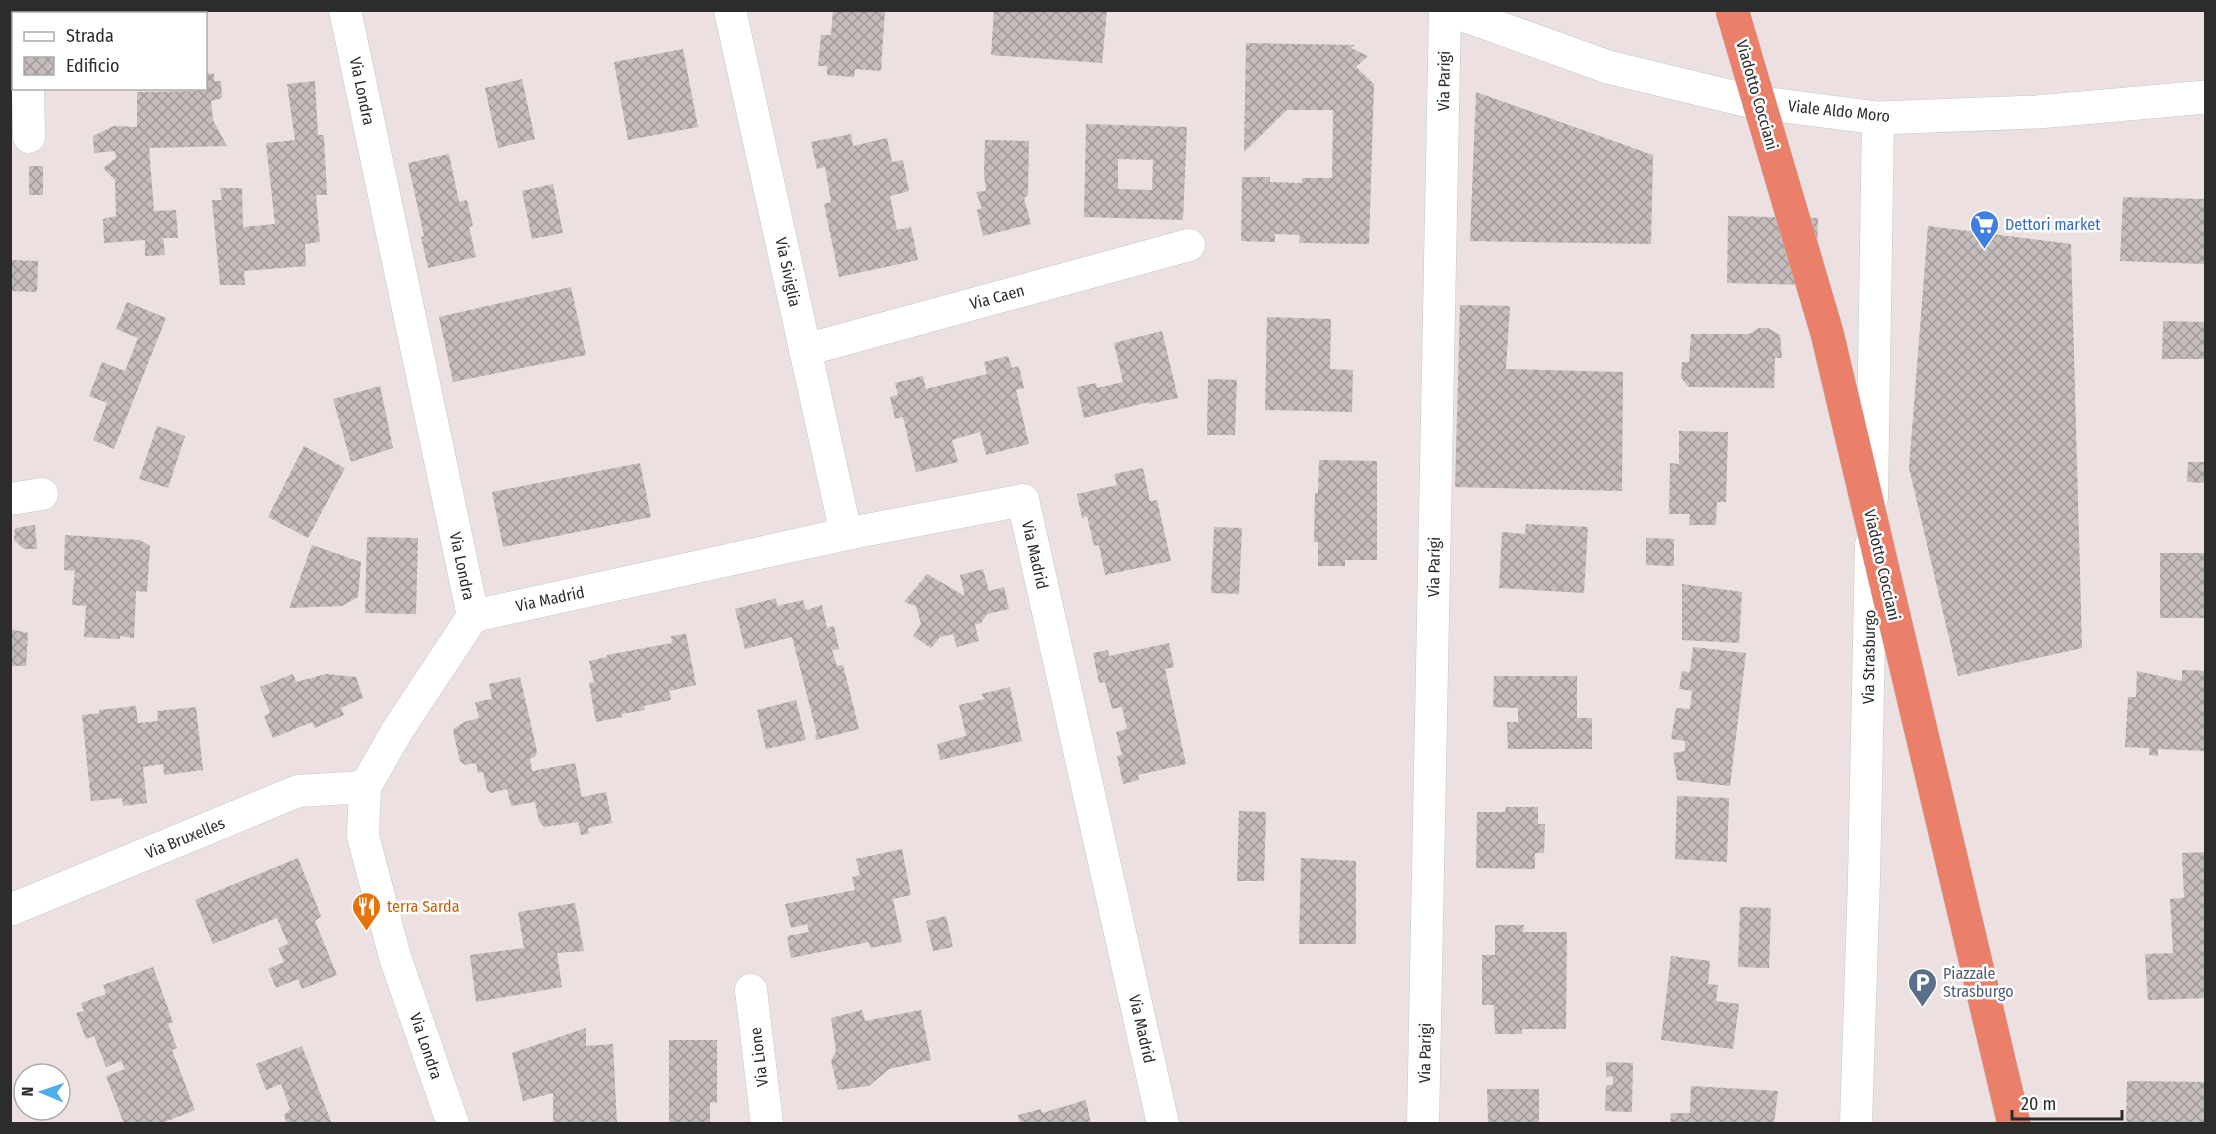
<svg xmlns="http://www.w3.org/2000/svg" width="2216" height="1134" viewBox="0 0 2216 1134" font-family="'Fira Sans Condensed',sans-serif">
<defs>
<pattern id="building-cross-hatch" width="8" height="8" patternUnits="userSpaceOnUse" patternTransform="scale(1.5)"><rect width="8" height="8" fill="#c5bdbb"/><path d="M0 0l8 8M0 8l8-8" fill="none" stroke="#a09a98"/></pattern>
</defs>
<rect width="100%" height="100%" fill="#ece1e0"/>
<g fill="url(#building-cross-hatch)" fill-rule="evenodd">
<rect x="60" y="10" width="62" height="4"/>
<path d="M833,10H885L881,71L855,69L854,77L827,75V66H818L821,35H831Z"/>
<path d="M994,10H1107L1102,63L991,55Z"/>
<path d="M1246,43L1355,45L1351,48L1368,56L1356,67L1374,84L1369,244L1299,243L1300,235L1275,234V242L1241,241L1242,177H1270V182L1302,183V178H1332L1333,110H1287L1244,152Z"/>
<path d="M683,49L698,127L628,140L614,62Z"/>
<path d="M206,73L214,74V81H221L222,98L211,101L213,120L227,146L149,148L154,211L176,210L178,238H163L165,255L145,256V240L104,243L103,219L116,216L115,180L103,168L116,158L115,151L94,153L93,136L114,126L137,127V92L198,91V88H206Z"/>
<path d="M522,79L535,139L498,148L485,88Z"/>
<path d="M315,81L318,135H324L327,195H316L320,242L305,244L306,266L244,271L245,285H220L212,200H222L220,188H242L243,227L275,224L266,143L295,140L287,84Z"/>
<path d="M1476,92L1653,155L1651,244L1470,241Z"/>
<path d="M1086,124L1187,127L1183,220L1084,217ZM1118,159L1153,160L1152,190L1118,189Z"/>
<path d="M851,134L853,146L887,138L892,162L903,160L909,191L890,196L897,230L911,227L918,260L839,277L824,204L831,202L825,167L817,169L811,142Z"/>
<path d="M985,140L1029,141L1028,195L1024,198L1031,224L983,236L977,210L982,208L976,192L986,191L984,174Z"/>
<path d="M449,154L459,202L467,200L473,226L469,227L476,257L428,268L421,237L424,236L408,163Z"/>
<rect x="29" y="166" width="14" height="29"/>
<path d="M553,184L563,233L532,239L522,191Z"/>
<path d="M2123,197L2206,199V264L2120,261Z"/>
<path d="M1728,216L1818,218L1816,285L1727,283Z"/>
<path d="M1928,226L2071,244L2082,648L1958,676L1909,468Z"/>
<path d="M10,260L38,261L37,292L10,291Z"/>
<path d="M571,287L586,355L453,382L439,317Z"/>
<path d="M127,302L166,318L114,449L93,440L107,403L89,396L102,362L125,371L138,338L116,329Z"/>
<path d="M1460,305L1510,306L1506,369L1623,372L1622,491L1455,487Z"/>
<path d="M1267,317L1331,319L1330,369L1353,370L1352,412L1265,410Z"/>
<path d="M2163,321L2206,322V359H2162Z"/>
<path d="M1759,328H1768L1780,335L1782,358H1775L1774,388L1689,387L1681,378L1682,362H1689L1691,334H1749Z"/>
<path d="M1162,331L1178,398L1149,404V402L1084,418L1077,387L1096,383L1097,388L1123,382L1114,343Z"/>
<path d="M1008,356L1012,368L1019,366L1024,388L1016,390L1029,444L986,455L980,432L952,440L958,462L916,472L903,417L895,419L890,397L898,395L895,383L923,376L926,389L987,374L984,362Z"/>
<path d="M1208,379L1237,380L1235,435H1207Z"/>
<path d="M380,386L393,448L351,462L333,399Z"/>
<path d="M157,426L185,436L168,488L139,479Z"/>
<path d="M1679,431L1728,432L1726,502H1717L1716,525H1689L1690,514H1669L1670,463L1679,464Z"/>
<path d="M304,446L345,468L308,538L268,517Z"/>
<path d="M1319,460L1377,461V560H1345V566H1318V542H1314L1315,493H1318Z"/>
<path d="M2188,462H2206V483L2187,482Z"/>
<path d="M640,463L651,517L503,547L492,492Z"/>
<path d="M1143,468L1150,501L1157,500L1171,561L1105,575L1099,545L1094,546L1087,516L1082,518L1077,494L1117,485L1114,474Z"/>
<path d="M1526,524L1588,527L1584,593L1499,588L1502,532L1525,534Z"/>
<path d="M35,525L37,549H24L14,540L15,528Z"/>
<path d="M1214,527L1242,528L1239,594L1211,593Z"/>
<path d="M65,535L140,540L150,546L147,592L136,591L134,638L120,636V639L84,637L86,606L72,605L75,571L64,570Z"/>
<path d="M367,537L418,538L416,614L365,613Z"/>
<path d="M1646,538L1674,539V566L1646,565Z"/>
<path d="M312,545L361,562L358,597L342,606L289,608Z"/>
<rect x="2160" y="553" width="46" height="65"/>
<path d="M983,569L989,591L1004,587L1009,609L987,614L981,623L975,625L979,641L957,647L953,634L940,637L931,648L913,636L921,624L916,606L904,602L927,574L965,596L960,575Z"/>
<path d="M1682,584L1742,592L1739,643L1682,640Z"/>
<path d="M776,598L777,606L803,600L806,610L822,605L827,628L834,626L839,649L832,650L837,666L843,665L859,729L816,740L815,735L817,734L792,637L745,649L735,609Z"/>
<path d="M10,629L28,633L26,666H10Z"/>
<path d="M686,634L696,685L669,691L671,700L644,706L645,710L622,714V717L596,722L589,683L594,682L589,661L607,657V655L672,643L671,636Z"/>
<path d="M1169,643L1174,667L1165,669L1186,764L1138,775L1139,780L1123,784L1117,756L1122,755L1116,732L1127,729L1122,707L1112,709L1105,682L1099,683L1093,653L1108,650L1109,656Z"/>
<path d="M1693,647L1746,653L1730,786L1677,780L1673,753L1685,751V741L1671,739L1676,708L1690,709L1692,691L1679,689L1682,671L1690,672Z"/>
<path d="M2182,670L2206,671V751L2158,749V756L2149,755V748L2125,747L2128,697H2136L2137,671L2182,681Z"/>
<path d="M293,674L296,682L326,674L356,677L363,698L341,708L344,715L315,728L312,722L273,738L264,716L270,713L260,687Z"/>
<path d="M1494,676H1577V718H1592V749H1508L1507,722H1518V708L1493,707Z"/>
<path d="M520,677L537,751L535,757L530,758L532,771L575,763L582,797L606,792L612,823L588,828L589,834L581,835L578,822L544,827L539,821L535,802L511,806L507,789L491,793L487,790L483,772L478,773L476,763L465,765L460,761L453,731L455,728L464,722L479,718L475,702L492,699L489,684Z"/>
<path d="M1010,687L1022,741L940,760L937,744L966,736L959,705L985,699L981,694Z"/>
<path d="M796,700L806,740L766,749L757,710Z"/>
<path d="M136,706L138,723L158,721L157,711L196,707L203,770L164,775L163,764L143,767L147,803L123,806L122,798L91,801L82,715L100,713L99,710Z"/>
<path d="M1677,796L1729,798L1727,862L1675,859Z"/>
<path d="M1506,807H1538V824H1545L1544,853H1535V869L1476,868L1477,812H1505Z"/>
<path d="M1239,811L1266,812L1264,881H1237Z"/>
<path d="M902,849L911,895L893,899L902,942L870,948L869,942L791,958L787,936L809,932L807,924L791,928L785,904L855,890L852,877L860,875L856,859Z"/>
<path d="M2206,852V998L2148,1000L2145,954L2173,953L2170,899L2184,898L2182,853Z"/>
<path d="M298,858L321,916L315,921L337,975L302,989L298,979L276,988L268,969L284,962L278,948L288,944L277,918L213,944L195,900Z"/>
<path d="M1301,858L1356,861V944H1299Z"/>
<path d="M575,903L584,951L557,953L562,987L476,1002L470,955L524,948L518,912Z"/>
<path d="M1740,907L1771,908L1769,968L1738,967Z"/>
<path d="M946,916L953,947L933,951L926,921Z"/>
<path d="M1495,925H1524L1523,932H1567L1566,1029H1522V1034H1495L1494,1005H1482V955H1495Z"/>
<path d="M1671,956L1710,961L1708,984L1718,985L1716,1001L1739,1004L1733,1049L1661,1040Z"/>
<path d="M153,967L173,1022L168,1024L177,1048L172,1050L195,1110L160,1124H124L106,1076L125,1069L121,1061L106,1067L94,1036L86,1039L76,1013L84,1011L81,1003L106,994L103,985Z"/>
<path d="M862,1010L865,1021L921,1010L931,1060L889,1069L869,1086L838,1090L831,1061L836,1051L831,1018Z"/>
<path d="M586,1028V1046L613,1044L617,1124L553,1123V1093L523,1101L512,1053Z"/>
<path d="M669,1040H717V1103L710,1102V1124H669Z"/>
<path d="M302,1046L332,1124H287L284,1115L290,1109L281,1084L266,1090L256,1064Z"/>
<path d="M1606,1062L1633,1063L1632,1112L1605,1111L1606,1085H1613V1076L1606,1077Z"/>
<path d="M2127,1081L2206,1082V1124H2126Z"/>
<path d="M1691,1086L1778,1091L1774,1124H1670L1671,1113H1690Z"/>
<path d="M1487,1089H1539V1124H1488Z"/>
<path d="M1086,1100L1091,1124H1020L1018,1115L1041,1109L1042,1113Z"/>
</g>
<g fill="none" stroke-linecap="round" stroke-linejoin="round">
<defs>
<g id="minor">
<path d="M28,10V14"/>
<path d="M345,10L473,616L397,731L365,787L363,836L395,957L453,1124"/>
<path d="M730,10L846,534"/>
<path d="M28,88L29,137"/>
<path d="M805,350L1189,245"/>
<path d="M1872,498L1878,118"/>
<path d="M10,499L42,494"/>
<path d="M473,616L846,534L1023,500L1163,1124"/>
<path d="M10,910L298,791L365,787"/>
<path d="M751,990L767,1124"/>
<path d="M1423,1124L1445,10"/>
<path d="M1856,1124L1864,879L1871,545"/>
</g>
<path id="secondary" d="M1450,10L1608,67L1753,102L1878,118L2037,112L2206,97"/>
</defs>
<use href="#minor" stroke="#c1c8cd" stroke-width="33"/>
<use href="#secondary" stroke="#c1c8cd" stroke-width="34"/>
<use href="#minor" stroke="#fff" stroke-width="32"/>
<use href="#secondary" stroke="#fff" stroke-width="33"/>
<defs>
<path id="trunk-bridge" d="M1732,10L1827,333L2014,1124"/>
</defs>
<use href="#trunk-bridge" stroke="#c0c0c0" stroke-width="34" stroke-linecap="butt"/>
<use href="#trunk-bridge" stroke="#ea806a" stroke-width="33"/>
</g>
<defs>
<symbol id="supermarket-pin" viewBox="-11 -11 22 30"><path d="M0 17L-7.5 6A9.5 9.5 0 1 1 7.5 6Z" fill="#3f7fe0" stroke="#fff"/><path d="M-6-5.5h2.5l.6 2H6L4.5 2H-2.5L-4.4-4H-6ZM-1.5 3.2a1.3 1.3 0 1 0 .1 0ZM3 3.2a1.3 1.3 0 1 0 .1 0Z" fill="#fff"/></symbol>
<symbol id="restaurant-pin" viewBox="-11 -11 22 30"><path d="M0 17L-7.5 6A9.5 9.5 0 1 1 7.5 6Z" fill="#e8710a" stroke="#fff"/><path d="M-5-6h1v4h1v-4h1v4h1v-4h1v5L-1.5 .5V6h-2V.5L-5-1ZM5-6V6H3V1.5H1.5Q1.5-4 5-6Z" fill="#fff"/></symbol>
<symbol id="parking-pin" viewBox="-11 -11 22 30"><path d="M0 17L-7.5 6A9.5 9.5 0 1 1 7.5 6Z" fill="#5c6f8a" stroke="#fff"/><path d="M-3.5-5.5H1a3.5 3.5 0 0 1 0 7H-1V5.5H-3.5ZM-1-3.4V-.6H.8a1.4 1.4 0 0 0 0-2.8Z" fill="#fff"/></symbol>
</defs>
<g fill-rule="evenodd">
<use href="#supermarket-pin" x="1968" y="208" width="33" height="45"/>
<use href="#restaurant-pin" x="350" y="890" width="33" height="45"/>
<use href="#parking-pin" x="1906" y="966" width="33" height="45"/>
</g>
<g text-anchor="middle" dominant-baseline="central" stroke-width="5" stroke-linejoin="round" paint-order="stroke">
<g font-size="16" fill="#2c2c2c" stroke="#fff">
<text transform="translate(1444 81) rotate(-89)">Via Parigi</text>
<text transform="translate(362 91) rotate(78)">Via Londra</text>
<text transform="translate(1757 95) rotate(74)">Viadotto Cocciani</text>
<text transform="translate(1839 111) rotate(6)">Viale Aldo Moro</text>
<text transform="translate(788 272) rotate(78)">Via Siviglia</text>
<text transform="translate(997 297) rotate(-15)">Via Caen</text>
<text transform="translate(1035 555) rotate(77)">Via Madrid</text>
<text transform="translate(1882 565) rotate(77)">Viadotto Cocciani</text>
<text transform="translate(462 566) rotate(78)">Via Londra</text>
<text transform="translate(1434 567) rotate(-89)">Via Parigi</text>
<text transform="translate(550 599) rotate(-12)">Via Madrid</text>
<text transform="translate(1869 657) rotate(-89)">Via Strasburgo</text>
<text transform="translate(185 838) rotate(-22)">Via Bruxelles</text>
<text transform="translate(1142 1029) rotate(77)">Via Madrid</text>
<text transform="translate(426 1046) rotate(71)">Via Londra</text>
<text transform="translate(1425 1053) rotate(-89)">Via Parigi</text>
<text transform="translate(759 1057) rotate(-97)">Via Lione</text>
</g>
<g font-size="16" fill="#366cbe" stroke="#fff" text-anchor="start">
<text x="2005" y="224">Dettori market</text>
</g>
<g font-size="16" fill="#c56008" stroke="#fff" text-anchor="start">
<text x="387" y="906">terra Sarda</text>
</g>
<g font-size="16" fill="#4e5e75" stroke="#fff" text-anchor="start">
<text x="1943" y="973">Piazzale<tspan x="1943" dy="18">Strasburgo</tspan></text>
</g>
</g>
<rect width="2216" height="1134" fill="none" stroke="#2c2c2c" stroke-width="24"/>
<rect x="12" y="12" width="195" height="78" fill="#ffffff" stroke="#ababab" stroke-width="1.5"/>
<rect x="24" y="32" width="30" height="9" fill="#ffffff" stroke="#ababab" stroke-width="1.5"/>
<text x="66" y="42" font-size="18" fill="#2c2c2c">Strada</text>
<rect x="24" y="57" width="30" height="18" fill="url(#building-cross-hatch)" stroke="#ababab" stroke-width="1.5"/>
<text x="66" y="72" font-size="18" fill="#2c2c2c">Edificio</text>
<g transform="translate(42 1092) rotate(272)"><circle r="28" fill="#ffffff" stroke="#ababab" stroke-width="1.5"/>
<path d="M0-4.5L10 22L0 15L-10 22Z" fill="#50ade9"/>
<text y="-9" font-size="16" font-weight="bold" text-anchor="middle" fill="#2c2c2c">N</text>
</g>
<path d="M2012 1110v9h110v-9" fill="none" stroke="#2c2c2c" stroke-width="3"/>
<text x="2021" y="1110" font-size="18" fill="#2c2c2c" stroke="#ffffff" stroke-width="4.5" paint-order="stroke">20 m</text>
</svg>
